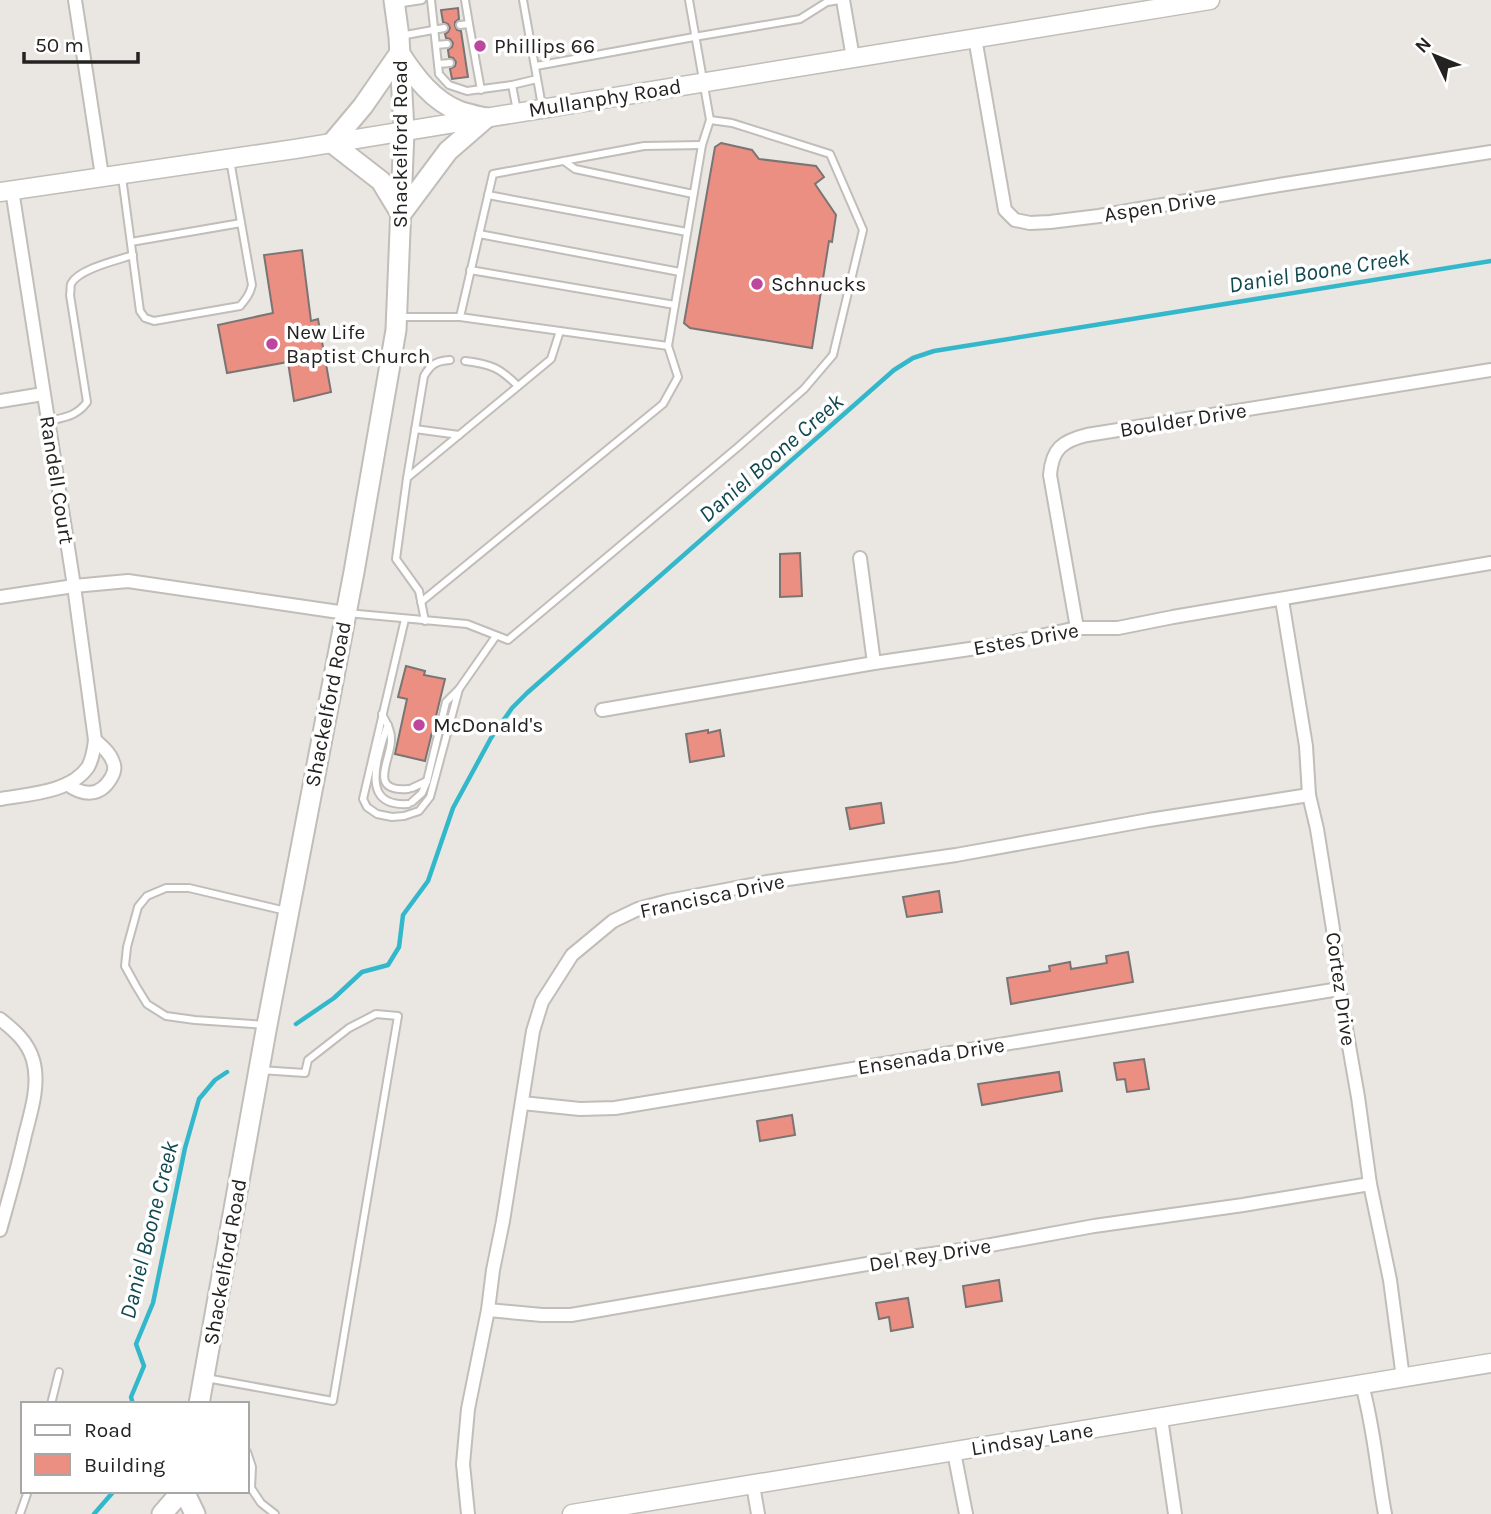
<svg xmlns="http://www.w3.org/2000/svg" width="1491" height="1514" viewBox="0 0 1491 1514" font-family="Karla,sans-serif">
<rect width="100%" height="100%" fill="#eae6e2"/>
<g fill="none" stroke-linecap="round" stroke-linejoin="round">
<g stroke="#33b8cb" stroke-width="4.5">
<path d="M296,1024L334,998L362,972L388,965L399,947L403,915L428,881L453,808L491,738L512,708L527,693L894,370L913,358L934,351L1491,261"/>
<path d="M133,1404L131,1397L144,1366L136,1344L153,1303L185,1148L199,1099L215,1080L227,1072"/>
<path d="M94,1514L114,1491"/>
</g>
</g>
<g fill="#ea8f82" stroke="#7a7574" stroke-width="2">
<path d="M458,8L459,19L455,22V26L457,30L461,31L468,77L452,79L450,69L455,66L456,62L453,58L449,57L448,50L452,47L453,43L450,39L446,38L445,34L448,32L450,28L448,24L443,22L441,10Z"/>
<path d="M721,143L752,150L759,159L816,166L824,177L815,184L836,215L832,242L829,241L812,348L690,328L684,323L715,147Z"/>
<path d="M302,250L311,321L318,319L331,392L294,401L288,362L227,373L218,325L273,313L264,255Z"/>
<path d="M800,553L802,596L780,597V554Z"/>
<path d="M406,666L425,671L424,675L445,679L425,761L395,754L407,699L398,697Z"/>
<path d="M708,730V733L720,730L724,756L690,762L686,734Z"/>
<path d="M881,803L884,823L850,829L846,808Z"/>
<path d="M939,891L942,912L907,917L903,897Z"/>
<path d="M1128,952L1133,982L1011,1004L1007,978L1050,971L1049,966L1070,962L1071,969L1107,963L1106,956Z"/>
<path d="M1144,1059L1149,1089L1127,1092L1125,1079L1117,1080L1114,1063Z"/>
<path d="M1059,1072L1062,1091L982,1105L978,1084Z"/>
<path d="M792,1115L795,1135L760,1141L757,1121Z"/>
<path d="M999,1280L1002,1301L966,1307L963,1286Z"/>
<path d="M908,1298L913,1327L891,1331L889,1317L879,1319L876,1303Z"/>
</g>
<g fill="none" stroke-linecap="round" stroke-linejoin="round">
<defs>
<g id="lane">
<path d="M431,0L439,74L449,85L467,91L512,85L537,79"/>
<path d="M523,0L542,106"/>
<path d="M396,4L422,0"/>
<path d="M469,24L481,90"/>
<path d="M460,25L469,24L465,0"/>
<path d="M400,36L444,28"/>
<path d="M436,45L447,44"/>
<path d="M438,64L450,63"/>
<path d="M536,66L694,37L800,19L827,2L840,0"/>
<path d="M512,85L517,111"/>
<path d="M564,161L575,169L693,194"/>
<path d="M122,177L140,311L145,318L154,321L240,306C246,299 250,294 252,285L230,160"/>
<path d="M488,195L687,232"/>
<path d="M479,234L680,272"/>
<path d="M131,242L241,223"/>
<path d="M470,270L675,305"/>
<path d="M399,317H460L493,174L644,146L702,145"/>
<path d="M460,317L668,346L702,145L710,120L689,0"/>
<path d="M465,361C491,364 500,368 518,386"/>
<path d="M49,421C65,417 77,416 87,402L70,295C71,292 70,287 71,284C78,269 118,260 133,255"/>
<path d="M415,429L459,435"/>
<path d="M407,478L424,376C431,364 436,361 450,360"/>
<path d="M421,602L663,404L678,377L668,346"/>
<path d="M347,613L467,624L508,640L738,447L804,389L833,355L863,230L830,154L732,123L710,120"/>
<path d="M405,619L363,799L367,807L377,814L392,817L404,816L419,811L430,797L459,689"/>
<path d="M425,621L419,591L396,559L407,478L551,359L560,331"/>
<path d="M382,714C386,722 392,731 391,741C390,762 368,792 408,789"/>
<path d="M388,725C383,736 381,747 378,758C372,785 375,806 408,804"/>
<path d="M412,788L427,781"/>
<path d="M412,802L422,793L427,781L446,702L459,689L496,636"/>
<path d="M266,1025L195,1020L166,1016L147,1004L136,986L125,966L127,947L138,907L147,896L166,888H189L286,911"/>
<path d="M206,1378L333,1401L398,1016L376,1014L349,1028L308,1060L305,1073L260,1070"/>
<path d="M51,1404L59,1372"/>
<path d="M247,1452L252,1467L251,1488L261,1503L275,1514"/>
<path d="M20,1514L28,1491"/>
</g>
<g id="street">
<path d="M75,0L102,176"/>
<path d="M843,0L853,58"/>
<path d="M975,38L1005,210L1015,220L1030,223L1050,222L1099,216L1279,185L1491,152"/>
<path d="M0,401L43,394"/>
<path d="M860,558L874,663"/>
<path d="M0,597L74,586L128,581L346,613"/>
<path d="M1282,600L1306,746L1309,795L1317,829L1333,929L1339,989L1358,1097L1370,1184L1390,1280L1403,1378"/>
<path d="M1077,628L1050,475C1052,449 1062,441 1087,435L1491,370"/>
<path d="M602,710L874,663L1004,644L1077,628H1118L1173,617L1491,563"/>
<path d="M67,784C83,796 100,797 111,778C114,773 116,768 113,762C110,753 102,746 95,740"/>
<path d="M0,799C28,794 70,793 88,767C93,758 94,749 95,740L74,586L12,190"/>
<path d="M0,1019C14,1030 28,1042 33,1060C40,1084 31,1112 25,1135C18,1167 9,1198 0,1230"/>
<path d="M522,1103L580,1109L615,1108L1339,989"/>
<path d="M488,1310L542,1315H571L896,1259L969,1249L1094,1226L1243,1205L1370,1184"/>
<path d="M1362,1385C1374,1427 1377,1471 1385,1514"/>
<path d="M1161,1418L1175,1514"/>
<path d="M954,1452L966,1514"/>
<path d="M753,1485L758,1514"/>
<path d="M468,1514L463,1464L468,1409L488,1310L493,1270L503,1221L533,1031L542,1002L572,955L613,921L638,909L668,901L767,882L956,855L1149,820L1309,795"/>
</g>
<g id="secondary">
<path d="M0,192L295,149L1210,0"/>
<path d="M572,1514L1491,1363"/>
</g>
<g id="primary">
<path d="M399,54L363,106L332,143L381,181L401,214"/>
<path d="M400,54C415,77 433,101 459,111C467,114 477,116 486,118"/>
<path d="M401,214L448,151L486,118"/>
<path d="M199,1404L267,1025L354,572L396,330L404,131L399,37L394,0"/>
<path d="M184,1491L195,1514"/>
<path d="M162,1514L182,1491"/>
</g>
</defs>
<use href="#lane" stroke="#c1bdb9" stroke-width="10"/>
<use href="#street" stroke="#c1bdb9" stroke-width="16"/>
<use href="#secondary" stroke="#c1bdb9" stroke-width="21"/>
<use href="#primary" stroke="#c1bdb9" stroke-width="23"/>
<use href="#lane" stroke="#fff" stroke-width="6"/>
<use href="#street" stroke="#fff" stroke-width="12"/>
<use href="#secondary" stroke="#fff" stroke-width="18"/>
<use href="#primary" stroke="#fff" stroke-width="19"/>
</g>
<g fill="#bd479f" stroke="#fff" stroke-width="2.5">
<circle cx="480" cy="46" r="7"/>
<circle cx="757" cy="284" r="7"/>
<circle cx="272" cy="344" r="7"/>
<circle cx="419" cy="725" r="7"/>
</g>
<g text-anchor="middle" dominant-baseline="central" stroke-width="7" stroke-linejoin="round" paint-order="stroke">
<g font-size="21" fill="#242322" stroke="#fff" text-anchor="start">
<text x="494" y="46">Phillips 66</text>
<text x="771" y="284">Schnucks</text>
<text x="286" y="332">New Life<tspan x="286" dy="24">Baptist Church</tspan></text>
<text x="433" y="725">McDonald's</text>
</g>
<g font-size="21" fill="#242322" stroke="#fff">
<text transform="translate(605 98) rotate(-9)">Mullanphy Road</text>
<text transform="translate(400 144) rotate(-90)">Shackelford Road</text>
<text transform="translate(1160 206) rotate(-9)">Aspen Drive</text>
<text transform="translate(1183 420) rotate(-9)">Boulder Drive</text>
<text transform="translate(57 480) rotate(81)">Randell Court</text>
<text transform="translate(1026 639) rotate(-10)">Estes Drive</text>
<text transform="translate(328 704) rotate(-79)">Shackelford Road</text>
<text transform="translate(712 896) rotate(-12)">Francisca Drive</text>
<text transform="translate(1341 989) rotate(82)">Cortez Drive</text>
<text transform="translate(931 1056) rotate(-9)">Ensenada Drive</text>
<text transform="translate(930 1255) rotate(-9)">Del Rey Drive</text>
<text transform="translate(225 1262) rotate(-80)">Shackelford Road</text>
<text transform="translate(1032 1439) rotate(-9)">Lindsay Lane</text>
</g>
<g font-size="23" font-style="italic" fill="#104850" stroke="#fff">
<text transform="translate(1319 271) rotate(-9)">Daniel Boone Creek</text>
<text transform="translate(771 458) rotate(-41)">Daniel Boone Creek</text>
<text transform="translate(149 1230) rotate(-76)">Daniel Boone Creek</text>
</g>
</g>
<rect x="21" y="1402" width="228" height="91" fill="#ffffff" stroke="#a7a7a7" stroke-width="2"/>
<rect x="35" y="1425" width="35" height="10" fill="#ffffff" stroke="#a7a7a7" stroke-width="2"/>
<text x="84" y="1437" font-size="21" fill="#242322">Road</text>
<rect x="35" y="1454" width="35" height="21" fill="#ea8f82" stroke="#a7a7a7" stroke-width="2"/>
<text x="84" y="1472" font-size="21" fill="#242322">Building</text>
<g transform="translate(1435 56) rotate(313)" stroke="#ffffff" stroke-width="5" paint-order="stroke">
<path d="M0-5L12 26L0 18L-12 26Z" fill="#242322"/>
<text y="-10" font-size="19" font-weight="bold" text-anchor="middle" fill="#242322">N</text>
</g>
<path d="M24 52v10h114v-10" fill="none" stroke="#242322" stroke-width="3.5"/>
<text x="35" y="52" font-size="21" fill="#242322" stroke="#ffffff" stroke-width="5" paint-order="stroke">50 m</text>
</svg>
